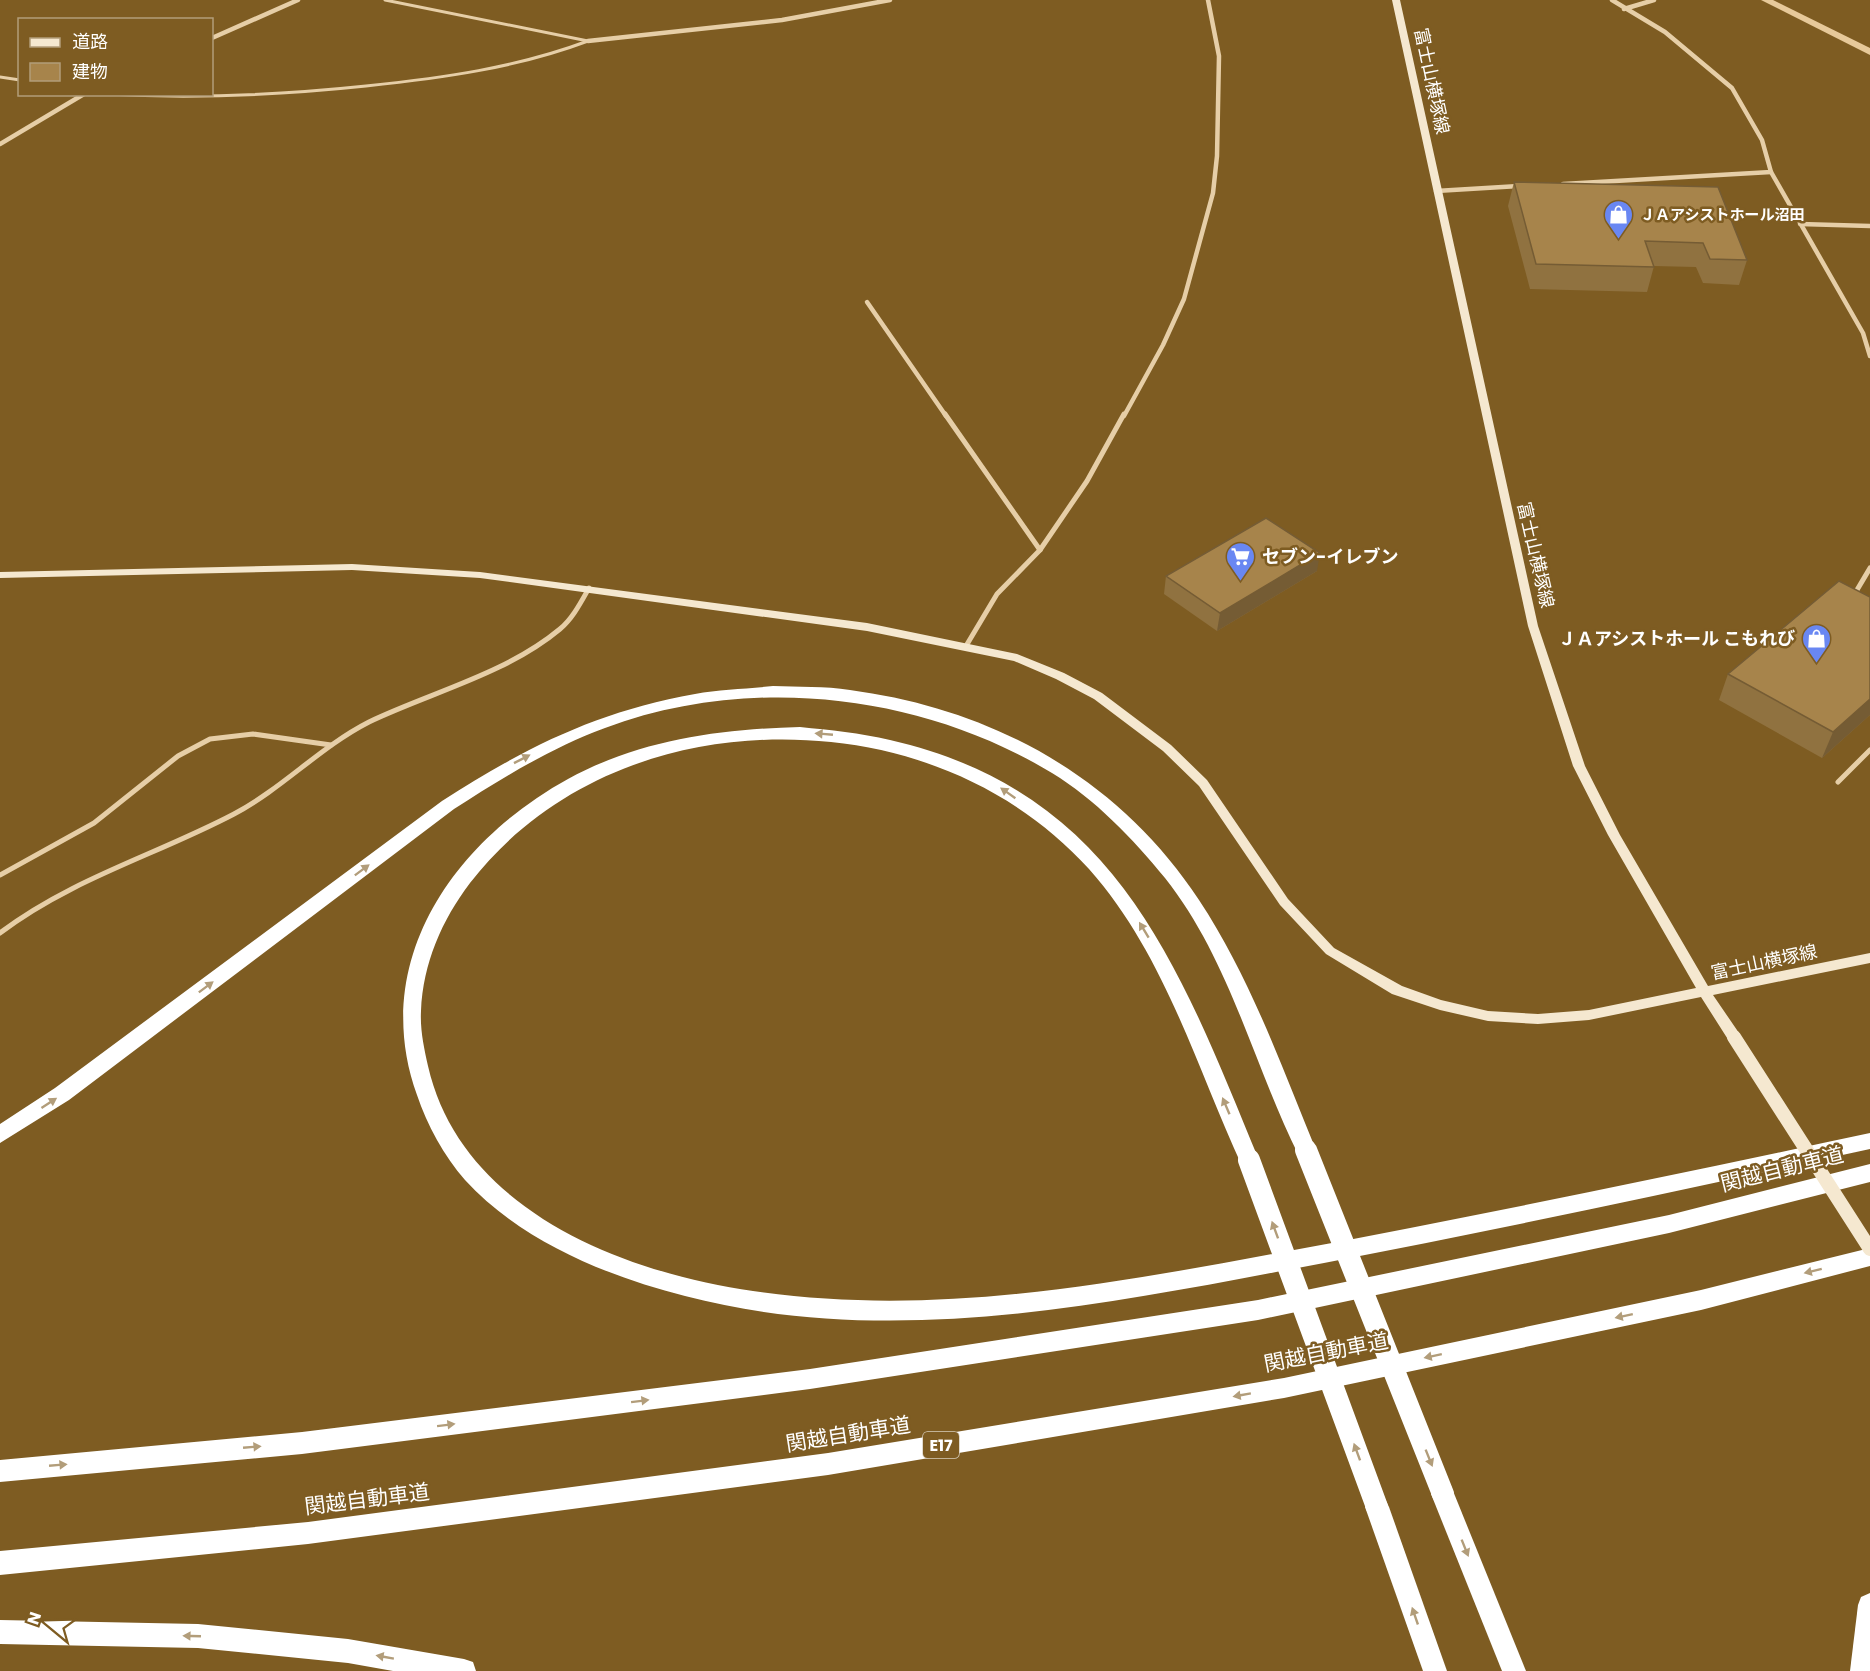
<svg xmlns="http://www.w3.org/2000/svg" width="1870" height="1671" viewBox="0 0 1870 1671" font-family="Poppins,'Noto Sans JP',sans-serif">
<rect width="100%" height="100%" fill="#7e5c22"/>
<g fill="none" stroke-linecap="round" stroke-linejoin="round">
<path fill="#e7c99a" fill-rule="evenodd" d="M1761,0H1773L1870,48V55Z"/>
<g stroke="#e6cea7" stroke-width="3">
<path d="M385,0L588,41"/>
<path d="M0,77L20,80"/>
<path d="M107,94C194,99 280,95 366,86C442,78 516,68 588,41"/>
</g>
<g stroke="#e6cea7" stroke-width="4.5">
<path d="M1624,9L1654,0"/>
<path d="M212,38L298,0"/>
<path d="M588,41L782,20L890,0"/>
<path d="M0,144L84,94"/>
<path d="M1771,172L1863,333L1870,356"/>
<path d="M1563,184L1771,172L1762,140L1732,88L1665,32L1612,0"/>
<path d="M1436,191L1519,186"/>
<path d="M1800,224L1870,226"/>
<path d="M867,302L946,416"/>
<path d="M1124,416L1163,345L1184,299L1213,193L1217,156L1219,56L1208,0"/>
</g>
<g stroke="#e6cea7" stroke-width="5">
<path d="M945,414L1040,550"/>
<path d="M1870,568L1854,595L1870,602"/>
<path d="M966,646L997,594L1040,550L1087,481L1124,414"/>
<path d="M1838,782L1870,750"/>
<path d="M0,875L94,823L178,756L210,739L253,734L331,745"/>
<path d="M0,933C71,879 156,855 234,814C283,788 320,747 369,722C432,692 506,674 560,629C573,618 581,602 589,588"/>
</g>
<path fill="#f5e8d0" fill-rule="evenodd" d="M1392,0H1400L1538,626L1585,766L1620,835L1708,986L1870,953V963L1713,995L1739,1033L1741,1037L1739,1041L1734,1042L1729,1041L1701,997L1589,1020L1538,1024L1488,1021L1440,1010L1392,994L1326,954L1280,905L1199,786L1163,751L1094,699L1056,679L1014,661L867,631L480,578L352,570L0,578V572L352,564L480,572L867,623L1017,654L1064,673L1102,693L1171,745L1207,780L1288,899L1334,948L1402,986L1441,1000L1488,1011L1538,1014L1589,1010L1696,988L1608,835L1573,766L1528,626Z"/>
<g fill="#fff" fill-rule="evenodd">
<path d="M773,686C798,687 825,686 850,690C993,709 1119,778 1199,900C1250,977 1281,1065 1316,1150L1313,1156L1306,1158L1299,1156C1253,1064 1230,960 1165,878C1133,839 1095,799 1052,773C920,693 750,674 605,728C551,748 502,778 454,809L69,1100L0,1143V1124L55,1088L442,801C526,747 596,712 695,694C720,689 747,689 773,686Z"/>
<path d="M800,727C830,730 860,733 890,740C1118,792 1179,967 1259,1160L1256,1166L1249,1169L1242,1166C1195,1064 1165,955 1089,869C1022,795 929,752 831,742C695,728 556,772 470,883C442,920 423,963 421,1011C420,1030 424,1048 428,1066C461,1210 622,1272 753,1291C935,1318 1116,1283 1294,1250C1487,1214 1679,1174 1870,1133V1149C1688,1189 1506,1228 1324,1263C1116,1302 895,1351 685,1296C606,1276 521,1241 465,1180C444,1156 427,1125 417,1095C369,962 453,842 568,779C639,740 720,729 800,727Z"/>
<path d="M1870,1164V1182L1669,1233L1258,1320L810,1389L302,1454L0,1482V1460L302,1432L810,1369L1258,1300L1669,1215Z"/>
<path d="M1870,1248V1266L1701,1310L1284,1398L828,1475L308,1544L0,1575V1551L308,1522L828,1453L1284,1378L1701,1290Z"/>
<path d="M1443,1483L1451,1486L1526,1671H1502L1431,1494L1435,1486Z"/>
<path d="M1377,1496L1385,1499L1389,1507L1447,1671H1423L1365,1507L1369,1499Z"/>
<path d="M1870,1593V1671H1850L1858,1605L1861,1597Z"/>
<path d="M0,1620L198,1624L348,1639L464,1659L473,1662L476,1671H393L348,1663L198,1648L0,1644Z"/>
</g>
<path stroke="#f5e8d0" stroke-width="14" d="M1734,1037L1870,1249"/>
<g stroke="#fff" stroke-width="22">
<path d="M1306,1150L1443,1494"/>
<path d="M1249,1160L1377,1507"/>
</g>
</g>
<g fill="#907240">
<path d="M1514,182L1718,187L1747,260L1739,285L1703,283L1696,267L1654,266L1647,292L1530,289L1508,206Z"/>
<path d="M1317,571L1217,631L1164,594L1166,576Z"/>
<path d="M1870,597V715L1822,758L1719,700L1728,674Z"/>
</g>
<g fill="#755c34">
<path d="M1320,553L1317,571L1217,631L1220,613Z"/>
<path d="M1870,699V715L1822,758L1833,732Z"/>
</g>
<g fill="#a7844b" stroke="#755c34" stroke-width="1.5">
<path d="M1514,182L1718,187L1747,260L1710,259L1703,243L1645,241L1654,267L1536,264Z"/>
<path d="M1266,518L1320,553L1220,613L1166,576Z"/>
<path d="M1839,581L1870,597V699L1833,732L1728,674Z"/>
</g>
<defs><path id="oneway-solid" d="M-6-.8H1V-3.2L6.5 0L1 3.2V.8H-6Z" transform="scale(1.5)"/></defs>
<g fill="#b29d7a">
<use href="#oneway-solid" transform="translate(824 734) rotate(-175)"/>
<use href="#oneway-solid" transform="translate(522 759) rotate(-27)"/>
<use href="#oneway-solid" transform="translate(1008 793) rotate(-145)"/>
<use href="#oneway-solid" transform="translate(362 870) rotate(-37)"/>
<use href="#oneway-solid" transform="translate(1144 930) rotate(-121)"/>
<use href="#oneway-solid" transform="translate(206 987) rotate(-37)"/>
<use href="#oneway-solid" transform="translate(49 1103) rotate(-33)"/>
<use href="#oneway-solid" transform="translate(1226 1106) rotate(-113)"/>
<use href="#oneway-solid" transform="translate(1275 1230) rotate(-110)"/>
<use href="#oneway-solid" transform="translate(1813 1271) rotate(166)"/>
<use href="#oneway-solid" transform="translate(1624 1316) rotate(168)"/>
<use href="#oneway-solid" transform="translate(1433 1356) rotate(168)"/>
<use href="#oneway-solid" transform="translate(1242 1395) rotate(170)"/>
<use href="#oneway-solid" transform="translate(640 1401) rotate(-7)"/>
<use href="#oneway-solid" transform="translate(446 1425) rotate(-7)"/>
<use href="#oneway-solid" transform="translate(252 1447) rotate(-5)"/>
<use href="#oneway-solid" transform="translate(1357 1452) rotate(-110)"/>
<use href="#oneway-solid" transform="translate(1429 1458) rotate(68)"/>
<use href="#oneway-solid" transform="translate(58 1465) rotate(-5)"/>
<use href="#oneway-solid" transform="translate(1465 1548) rotate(68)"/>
<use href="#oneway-solid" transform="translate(1415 1616) rotate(-109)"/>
<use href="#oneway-solid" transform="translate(192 1636) rotate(-178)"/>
<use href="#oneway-solid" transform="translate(385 1657) rotate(-170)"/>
</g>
<defs>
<symbol id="shop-pin" viewBox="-11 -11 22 30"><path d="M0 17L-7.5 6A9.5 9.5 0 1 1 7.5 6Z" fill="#6987f2" stroke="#7e5c22"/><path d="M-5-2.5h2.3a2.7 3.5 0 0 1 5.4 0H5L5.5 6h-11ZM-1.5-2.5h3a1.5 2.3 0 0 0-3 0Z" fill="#fff"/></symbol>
<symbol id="supermarket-pin" viewBox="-11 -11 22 30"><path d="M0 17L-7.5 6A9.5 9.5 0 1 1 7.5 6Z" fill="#6987f2" stroke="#7e5c22"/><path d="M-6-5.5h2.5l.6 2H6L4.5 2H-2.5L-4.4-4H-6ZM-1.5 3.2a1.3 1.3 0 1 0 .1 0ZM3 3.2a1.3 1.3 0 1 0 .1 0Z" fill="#fff"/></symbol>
</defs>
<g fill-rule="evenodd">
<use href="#shop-pin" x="1602" y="198" width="33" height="45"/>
<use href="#supermarket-pin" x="1224" y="540" width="33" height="45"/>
<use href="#shop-pin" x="1800" y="622" width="33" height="45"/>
</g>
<g text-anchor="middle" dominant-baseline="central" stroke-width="5" stroke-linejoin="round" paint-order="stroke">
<g font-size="15" font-weight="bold" fill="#fff" stroke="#7e5c22" text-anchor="start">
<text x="1640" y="214">ＪＡアシストホール沼田</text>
</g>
<rect fill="#7e5c22" stroke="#d8cebd" stroke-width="1.5" x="923" y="1432" width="36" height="26" rx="4.5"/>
<g font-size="16" font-weight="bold" fill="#fff">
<text x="941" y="1445">E17</text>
</g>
<g font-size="18" fill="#fff" stroke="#7e5c22">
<text transform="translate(1432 81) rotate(78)">富士山横塚線</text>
<text transform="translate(1536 555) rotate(77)">富士山横塚線</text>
<text transform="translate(1764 962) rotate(-12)">富士山横塚線</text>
</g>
<g font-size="18" font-weight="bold" fill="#fff" stroke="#7e5c22" text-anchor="start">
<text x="1262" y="556">セブン-イレブン</text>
<text x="1795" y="638" text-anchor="end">ＪＡアシストホール こもれび</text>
</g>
<g font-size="21" fill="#fff" stroke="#7e5c22">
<text transform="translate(1782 1169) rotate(-14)">関越自動車道</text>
<text transform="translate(1326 1352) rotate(-11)">関越自動車道</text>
<text transform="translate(848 1434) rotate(-9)">関越自動車道</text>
<text transform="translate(367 1499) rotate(-7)">関越自動車道</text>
</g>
</g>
<rect x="18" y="18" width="195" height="78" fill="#7e5c22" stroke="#b29d7a" stroke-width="1.5"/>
<rect x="30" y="38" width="30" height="9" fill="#f5e8d0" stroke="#b29d7a" stroke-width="1.5"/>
<text x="72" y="48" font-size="18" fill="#ffffff">道路</text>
<rect x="30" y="63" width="30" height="18" fill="#a7844b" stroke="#b29d7a" stroke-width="1.5"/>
<text x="72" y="78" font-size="18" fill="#ffffff">建物</text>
<g transform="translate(48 1623) rotate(289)" stroke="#7e5c22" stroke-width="4.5" paint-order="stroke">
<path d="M0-4.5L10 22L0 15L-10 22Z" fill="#ffffff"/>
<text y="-9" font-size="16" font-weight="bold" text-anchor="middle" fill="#ffffff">N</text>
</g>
</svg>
